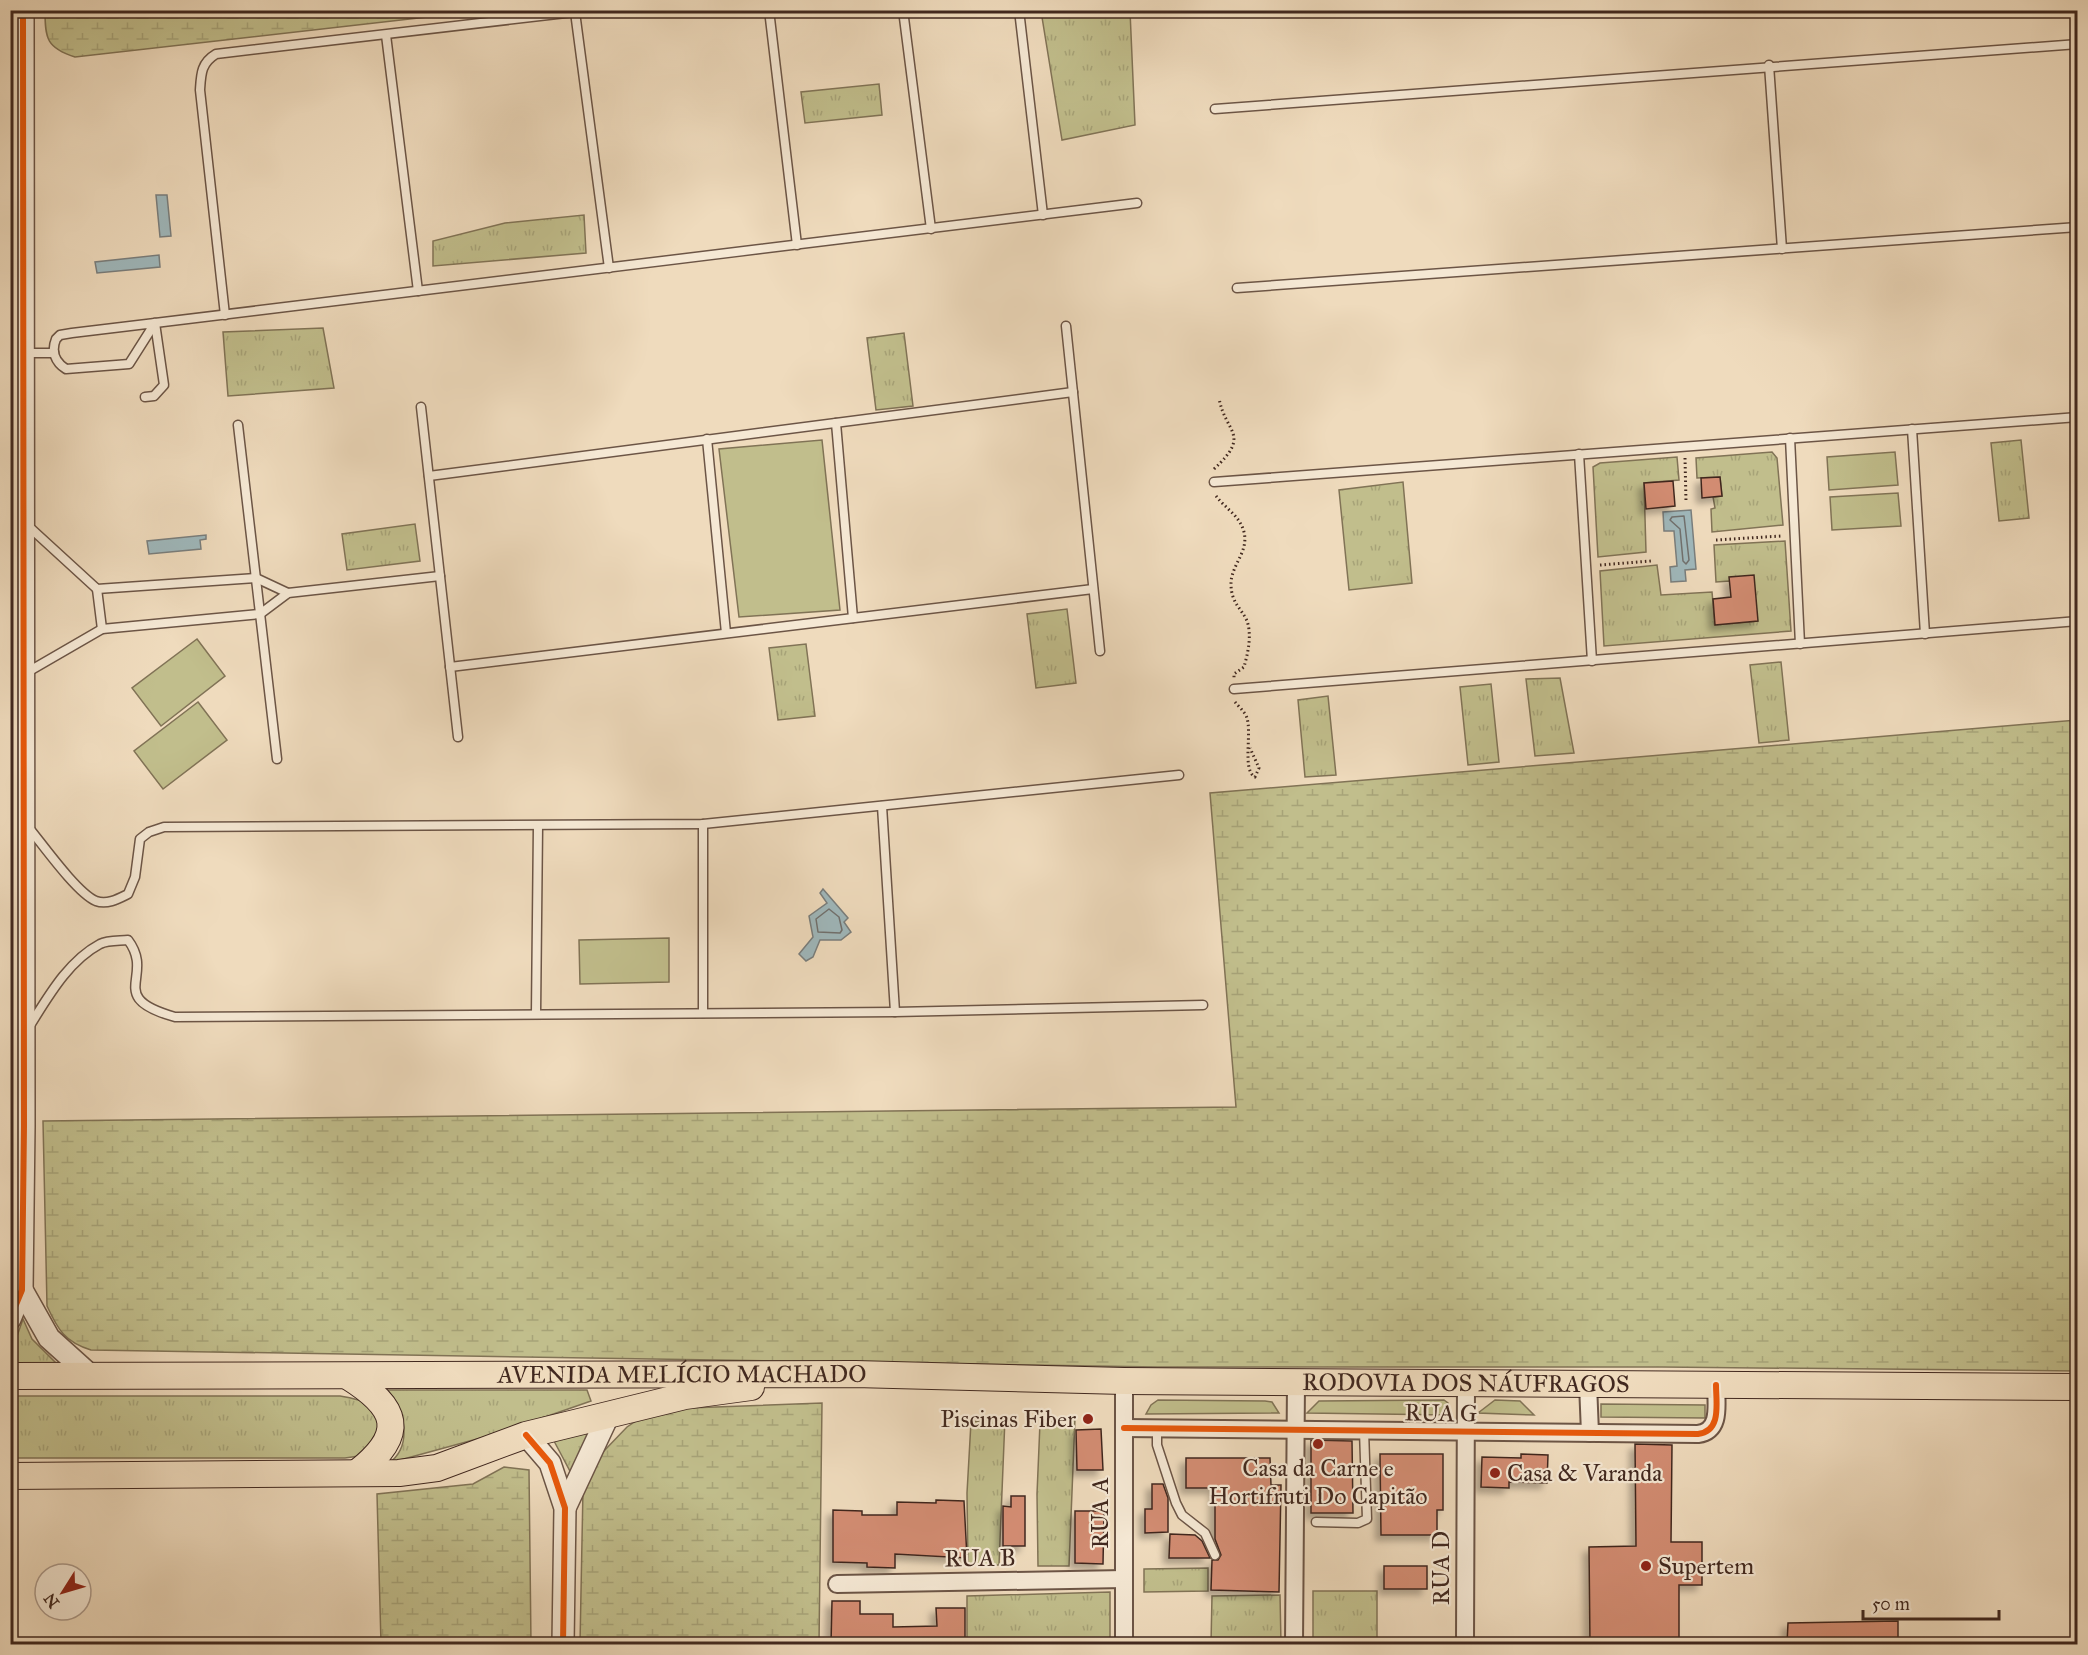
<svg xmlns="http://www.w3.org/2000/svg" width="2088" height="1655" viewBox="0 0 2088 1655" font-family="'IM FELL Great Primer',serif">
<defs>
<pattern id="grass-tufts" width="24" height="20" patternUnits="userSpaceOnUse" patternTransform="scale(1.5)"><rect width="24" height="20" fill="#c1be8c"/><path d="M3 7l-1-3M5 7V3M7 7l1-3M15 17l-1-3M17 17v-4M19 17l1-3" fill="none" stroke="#a7a378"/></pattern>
<pattern id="wetland-marsh" width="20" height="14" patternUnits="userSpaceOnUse" patternTransform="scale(1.5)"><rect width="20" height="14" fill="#c1be8c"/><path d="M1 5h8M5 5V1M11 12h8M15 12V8" fill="none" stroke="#a7a378"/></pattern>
<filter id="shadow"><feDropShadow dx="-5.5" dy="5.5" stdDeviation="3" flood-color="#0004"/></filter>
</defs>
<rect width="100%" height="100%" fill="#efdbbd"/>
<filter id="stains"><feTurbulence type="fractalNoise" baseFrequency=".00333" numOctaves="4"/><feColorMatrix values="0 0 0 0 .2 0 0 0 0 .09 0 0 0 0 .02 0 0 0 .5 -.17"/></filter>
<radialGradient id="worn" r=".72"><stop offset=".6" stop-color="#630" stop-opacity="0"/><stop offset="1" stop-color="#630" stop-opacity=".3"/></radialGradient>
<g fill="url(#grass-tufts)" stroke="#817356" stroke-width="1.5">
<path d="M1041,11H1130L1135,125L1062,140Z"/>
<path d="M879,84L882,115L805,123L801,92Z"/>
<path d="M584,215L586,253L433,266V241L505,223Z"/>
<path d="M323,328L334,388L228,396L223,332Z"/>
<path d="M904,333L913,406L876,410L867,338Z"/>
<path d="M2021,440L2029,518L1999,521L1991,443Z"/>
<path d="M1772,452L1777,458L1783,525L1712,532L1711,509L1715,508L1713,497L1722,496L1720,477L1697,478L1696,458Z"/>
<path d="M1677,457L1679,480L1644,483L1646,552L1598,557L1593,467L1600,463Z"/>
<path d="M1403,482L1412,583L1349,590L1339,490Z"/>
<path d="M415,524L420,561L347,570L342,534Z"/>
<path d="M1785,541L1791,631L1604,646L1600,571L1657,565L1661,595L1712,592L1715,625L1757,621L1730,581L1716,582L1714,545Z"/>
<path d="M1067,609L1076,683L1036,688L1027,614Z"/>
<path d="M806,644L815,716L778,720L769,648Z"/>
<path d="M1781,662L1789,740L1759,743L1750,665Z"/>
<path d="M1560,678L1574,753L1535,756L1526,679Z"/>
<path d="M1491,684L1499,762L1468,765L1460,687Z"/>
<path d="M1328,696L1336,775L1305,777L1298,700Z"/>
<path d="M23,1319L32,1339L58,1365L11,1364L10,1344L16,1339Z"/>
<path d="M387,1390H587L591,1401L499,1433L389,1463C413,1446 405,1408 387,1390Z"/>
<path d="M11,1396H340C368,1400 374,1405 381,1432L359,1456L345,1458H11Z"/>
<path d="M1005,1418L999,1565H968L967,1493L971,1422Z"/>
<path d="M1075,1418L1069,1566H1038L1037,1494L1040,1423Z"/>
<path d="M592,1427L571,1473L554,1441Z"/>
<path d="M1208,1568V1591L1144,1592V1569Z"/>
<rect x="1313" y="1591" width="64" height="47"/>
<path d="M1110,1592V1644H967V1596Z"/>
<path d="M1280,1595L1281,1644H1211L1212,1596Z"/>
</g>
<g fill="url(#wetland-marsh)" stroke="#817356" stroke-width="1.5">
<path d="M45,11V10L480,11L75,57C47,48 45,39 45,11Z"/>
<path d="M2077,720V1371L1662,1367H1158L91,1350C65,1342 58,1330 47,1306L43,1121L1236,1107L1210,793Z"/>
<path d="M822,1403L819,1644H580L583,1489L603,1452L627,1427L639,1419L688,1408Z"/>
<path d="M504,1467L529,1470L531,1644H381L377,1494L473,1484Z"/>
</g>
<g fill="#c1be8c" stroke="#817356" stroke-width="1.5">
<path d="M822,440L840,610L739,617L719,449Z"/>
<path d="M1895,452L1898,485L1829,490L1827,457Z"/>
<path d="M1898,493L1901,526L1832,530L1830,497Z"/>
<path d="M197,639L225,676L161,726L132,688Z"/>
<path d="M198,702L227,740L163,789L134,751Z"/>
<path d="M669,938V982L580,984L579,940Z"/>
<path d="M1158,1400L1265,1401L1272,1402L1279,1413L1146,1414L1151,1405Z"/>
<path d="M1444,1400L1448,1403L1450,1415L1307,1413L1319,1401Z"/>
<path d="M1495,1400L1520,1401L1534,1415L1478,1413Z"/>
<path d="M1601,1404L1705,1405V1418L1601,1417Z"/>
</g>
<g fill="#9fb8bc" stroke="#797e7d" stroke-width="1.5">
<path d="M167,195L171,236L160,237L156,195Z"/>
<path d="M159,255L160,267L97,273L95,262Z"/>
<path d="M1691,510L1696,569L1685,570L1686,581L1671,582L1670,567L1677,566L1674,531H1664L1663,512Z"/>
<path d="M206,535V539L200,540L201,549L149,554L147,541Z"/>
<path d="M823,889L848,918L844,922L851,932L841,940H820L813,957L806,961L799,954L813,937L809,916L827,903L820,893Z"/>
</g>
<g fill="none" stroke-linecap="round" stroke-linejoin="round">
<g stroke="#70706e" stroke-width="1.5">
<path d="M1684,516L1689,560L1686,564L1683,561L1680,529L1670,520L1672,517Z"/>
<path d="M829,909L839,917L842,930L840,933L818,932L816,919Z"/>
</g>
</g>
<g fill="#d28c72" stroke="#41281f" stroke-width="1.5" filter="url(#shadow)">
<path d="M1720,477L1722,496L1702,498L1701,478Z"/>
<path d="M1673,481L1675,506L1646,509L1644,483Z"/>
<path d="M1754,575L1758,621L1715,625L1713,599L1731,597L1729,577Z"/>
<path d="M1101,1429L1103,1470H1077L1076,1430Z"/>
<path d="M1311,1440L1352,1441L1353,1513H1311Z"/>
<path d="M1635,1444L1672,1445L1671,1542H1702V1585H1679V1644H1590L1589,1547L1636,1546Z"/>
<path d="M1380,1454H1443V1510H1437V1535H1381Z"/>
<path d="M1521,1454L1548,1455L1547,1483L1509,1482V1488L1481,1487L1482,1457L1521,1458Z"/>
<path d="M1186,1458H1270L1271,1485H1281L1279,1592L1211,1590L1212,1560H1218L1221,1555L1215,1539V1488H1186Z"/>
<path d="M1152,1484H1163L1168,1498V1532L1145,1533V1509H1152Z"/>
<path d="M1011,1496H1025V1546H1003V1506L1011,1507Z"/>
<path d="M936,1500L964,1501L967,1558L895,1554V1568L867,1567V1563L833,1562V1510L862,1511V1515H897V1502L936,1503Z"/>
<path d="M1075,1511H1104L1103,1564L1075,1563Z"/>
<path d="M1170,1534L1195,1535L1202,1541L1210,1558H1169Z"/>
<rect x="1384" y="1566" width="43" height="23"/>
<path d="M832,1601H860V1614H893V1627L937,1626L936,1608H965V1644H831Z"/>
<path d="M1898,1621V1644H1787L1788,1623Z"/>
</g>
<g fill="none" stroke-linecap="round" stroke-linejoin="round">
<defs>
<g id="service">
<path d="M769,10L797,245"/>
<path d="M903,10L931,229"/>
<path d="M1019,10L1043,215"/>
<path d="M575,12L609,268"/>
<path d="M386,35L418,291"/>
<path d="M1769,65L1782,249"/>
<path d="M1215,109L2078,44"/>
<path d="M1237,288L2078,227"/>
<path d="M225,315L200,90C201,74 201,63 216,54L592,10"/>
<path d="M155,323L129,364L66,369C55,362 51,351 56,339L60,335L72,333L155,323L1137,203"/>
<path d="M1066,326L1100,651"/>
<path d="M25,353H54"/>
<path d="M145,397L154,396L164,385L155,323"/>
<path d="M421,407L458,737"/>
<path d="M836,423L853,618"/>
<path d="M238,425L277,759"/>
<path d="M1912,429L1925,634"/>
<path d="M1790,438L1800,644"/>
<path d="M707,439L726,633"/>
<path d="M1579,454L1592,661"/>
<path d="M429,476L1073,392"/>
<path d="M1214,482L2078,417"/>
<path d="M26,524L97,589L256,578L288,593"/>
<path d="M97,589L102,629"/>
<path d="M450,667L1093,589"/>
<path d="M26,673L102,629L260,614L288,593L440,576"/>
<path d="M1234,689L2078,621"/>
<path d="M882,806L895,1012"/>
<path d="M29,828C43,845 77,893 96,901C107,905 118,899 128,894L135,877L140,839L149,832L164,827L703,824L1179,775"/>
<path d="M536,1013L538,826"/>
<path d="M703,1013V824"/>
<path d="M29,1027C48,997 68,961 100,944C108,940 120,941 128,940C156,977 104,997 175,1017L895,1012L1203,1005"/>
<path d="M1157,1428V1445L1176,1503L1182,1515L1205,1533L1215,1555"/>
<path d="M1316,1522L1358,1523L1367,1519L1364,1430"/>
</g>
<g id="minor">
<path d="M1588,1384L1590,1433"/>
<path d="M1124,1428L1698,1434C1722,1431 1716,1403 1716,1385"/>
<path d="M837,1584L1124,1579"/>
<path d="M1124,1644V1381"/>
<path d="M1294,1644L1296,1382"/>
<path d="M1465,1644L1466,1383"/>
</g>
<g id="tertiary">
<path d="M22,1290L49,1338L90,1375"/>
<path d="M10,1319L22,1290L24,1126L23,10"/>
<path d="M526,1435L550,1463L565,1508L563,1644"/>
<path d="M565,1508L608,1416"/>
</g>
<g id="primary">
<path id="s1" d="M10,1376L855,1374L1124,1381L2078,1387"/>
<path d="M349,1377C398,1408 407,1433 358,1472"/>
<path d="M10,1476L399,1473L437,1468L526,1435L685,1396L751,1387"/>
</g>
</defs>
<use href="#service" stroke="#6c5546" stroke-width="11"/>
<use href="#minor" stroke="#6c5546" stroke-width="20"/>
<use href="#tertiary" stroke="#6c5546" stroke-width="24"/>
<use href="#primary" stroke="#41281f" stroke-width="28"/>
<g stroke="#41281f" stroke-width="3" stroke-dasharray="1.5 3" stroke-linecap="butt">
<path d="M1685,458L1686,502"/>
<path d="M1214,469C1252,434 1225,433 1219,398"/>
<path d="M1216,496C1225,508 1240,516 1244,532C1249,552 1231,565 1231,584C1231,603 1242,609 1247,621C1252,635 1248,653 1244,667L1234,674V678"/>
<path d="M1716,540L1781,536"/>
<path d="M1600,565L1651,561"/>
<path d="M1235,702C1239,707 1245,712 1247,718C1252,735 1242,770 1255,777L1259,768L1250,748"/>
</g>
<use href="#service" stroke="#f5e8d4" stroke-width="8"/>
<use href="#minor" stroke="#f5e8d4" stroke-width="16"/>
<use href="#tertiary" stroke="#f5e8d4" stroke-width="21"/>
<use href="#primary" stroke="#efdbbd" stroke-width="26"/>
<defs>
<g id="cycleway">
<path d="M10,1319L22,1290L24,1126L23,10"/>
<path d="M1124,1428L1698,1434C1722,1431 1716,1403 1716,1385"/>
<path d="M526,1435L550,1463L565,1508L563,1644"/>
</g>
</defs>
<use href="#cycleway" stroke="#f5e8d4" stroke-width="10"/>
<use href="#cycleway" stroke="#e8590c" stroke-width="6"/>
</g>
<g fill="#8f2418" stroke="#f5e8d4" stroke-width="2">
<circle cx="1088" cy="1419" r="6"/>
<circle cx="1318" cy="1444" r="6"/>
<circle cx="1495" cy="1473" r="6"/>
<circle cx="1646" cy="1566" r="6"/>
</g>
<g text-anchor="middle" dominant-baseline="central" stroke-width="4.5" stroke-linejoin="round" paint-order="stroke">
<g font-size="24" fill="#41281f" stroke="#f5e8d4">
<text stroke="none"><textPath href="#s1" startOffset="672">AVENIDA MELÍCIO MACHADO</textPath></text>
<text stroke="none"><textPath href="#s1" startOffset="1456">RODOVIA DOS NÁUFRAGOS</textPath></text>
<text transform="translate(1441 1413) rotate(1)">RUA G</text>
<text transform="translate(1100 1513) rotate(-90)">RUA A</text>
<text transform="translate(980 1558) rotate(-1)">RUA B</text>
<text transform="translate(1441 1568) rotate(-90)">RUA D</text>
</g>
<g font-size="24" fill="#41281f" stroke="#f5e8d4" text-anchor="start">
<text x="1076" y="1419" text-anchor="end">Piscinas Fiber</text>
<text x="1318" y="1468" text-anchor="middle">Casa da Carne e<tspan x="1318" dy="28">Hortifruti Do Capitão</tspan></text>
<text x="1507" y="1473">Casa &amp; Varanda</text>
<text x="1658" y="1566">Supertem</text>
</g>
</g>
<rect width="2088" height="1655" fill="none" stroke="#efdbbd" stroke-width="36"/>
<rect x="12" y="12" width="2064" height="1631" fill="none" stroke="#41281f" stroke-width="3"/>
<rect x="18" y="18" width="2052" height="1619" fill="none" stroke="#41281f" stroke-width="1.5"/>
<g transform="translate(63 1592) rotate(233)"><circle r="28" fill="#f5e8d4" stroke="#ad9b8c" stroke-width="1.5"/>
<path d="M0-4.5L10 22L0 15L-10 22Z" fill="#8f2418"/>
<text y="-9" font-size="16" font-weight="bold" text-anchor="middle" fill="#41281f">N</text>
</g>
<path d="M1863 1610v9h136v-9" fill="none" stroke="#41281f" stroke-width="3"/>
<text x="1872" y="1610" font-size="18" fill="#41281f" stroke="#f5e8d4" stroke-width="4.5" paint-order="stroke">50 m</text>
<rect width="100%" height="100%" filter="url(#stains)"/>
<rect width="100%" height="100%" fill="url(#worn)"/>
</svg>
